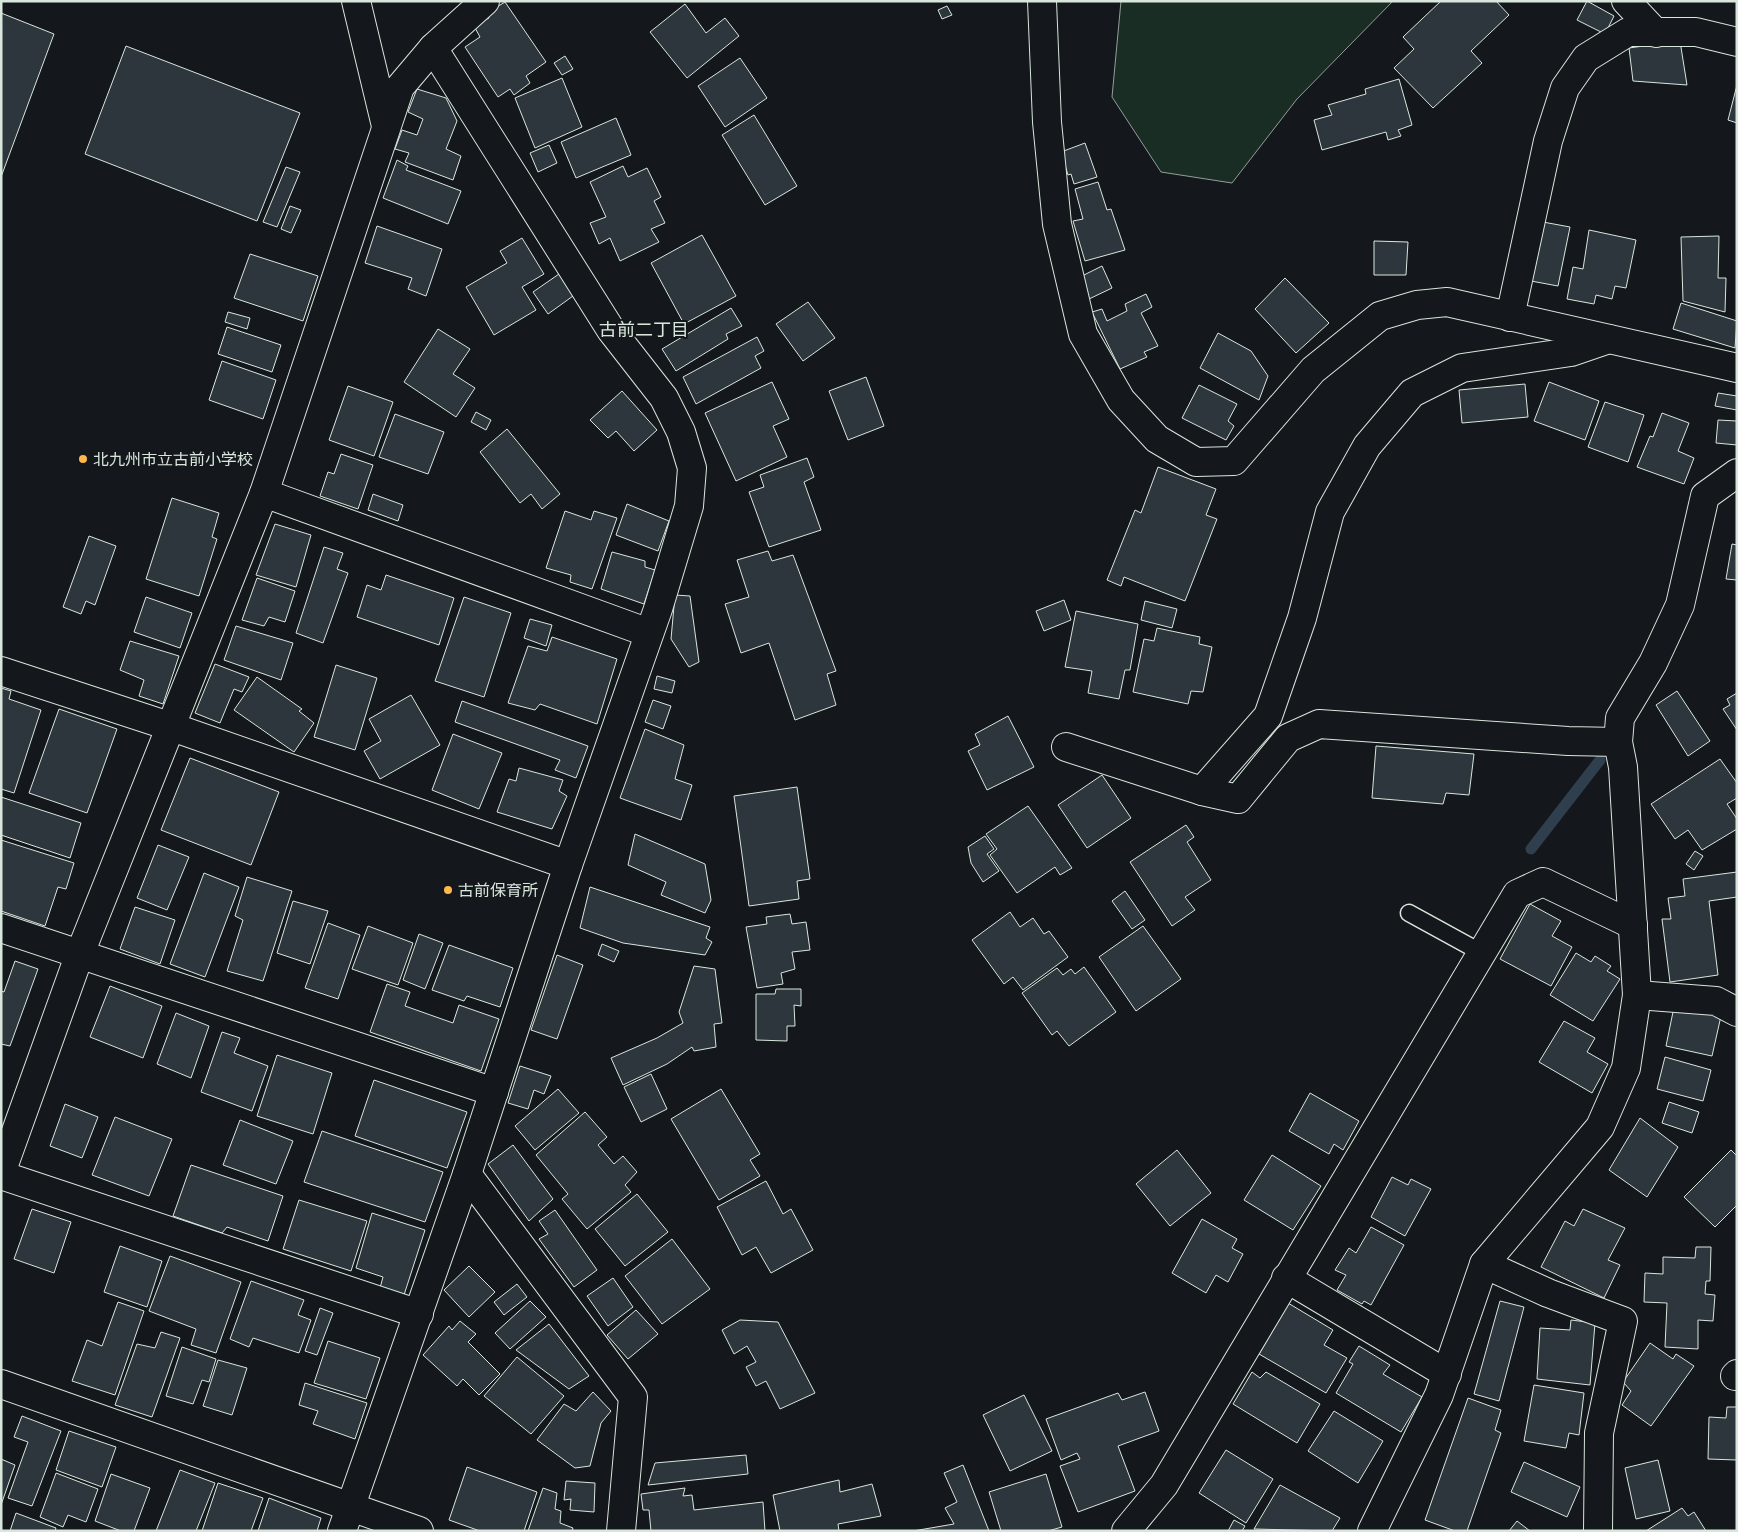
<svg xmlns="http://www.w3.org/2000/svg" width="1738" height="1532" viewBox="0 0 1738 1532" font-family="'Open Sans','Noto Sans JP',sans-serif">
<rect width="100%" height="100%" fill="#14181c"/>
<path fill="#1a2d24" stroke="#939e99" d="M1121,1H1393L1297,99L1232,183L1161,172L1112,97Z"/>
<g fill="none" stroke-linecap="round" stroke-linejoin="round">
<path stroke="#2f3f4d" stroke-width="11" d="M1531,849L1600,760"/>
</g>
<g fill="#2c363c" stroke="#d8e6dc">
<path d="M1441,1H1496L1509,15L1471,51L1482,63L1433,108L1394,68L1414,49L1403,37Z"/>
<path d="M1587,1L1614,16L1605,34L1577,20Z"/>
<path d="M505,2L546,62L526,76L530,83L514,95L510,89L498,97L465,47L480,37L474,26L489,18L487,13Z"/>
<path d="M685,4L706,33L725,18L739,36L687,78L650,32Z"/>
<path d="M947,6L952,15L942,19L938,10Z"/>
<path d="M1,13L54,34L1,177Z"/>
<path d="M1680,41L1687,85L1633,81L1629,48Z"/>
<path d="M126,46L300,113L257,221L85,154Z"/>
<path d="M565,56L573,69L562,75L554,63Z"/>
<path d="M740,58L767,98L725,127L698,86Z"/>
<path d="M562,78L582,127L535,148L515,98Z"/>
<path d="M1399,79L1412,125L1398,130L1401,136L1388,140L1386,132L1322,150L1314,120L1332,115L1328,105L1366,94L1365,89Z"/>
<path d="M1737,85V123L1728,120Z"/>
<path d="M417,89L446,98L457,121L446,149L461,156L453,180L405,162L409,153L395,149L402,130L417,135L423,119L408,112Z"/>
<path d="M754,115L797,186L765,205L722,135Z"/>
<path d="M616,118L631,155L576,178L561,142Z"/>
<path d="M1085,143L1097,177L1074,184L1071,174L1068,175L1061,152Z"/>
<path d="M549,145L557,163L538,172L530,153Z"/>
<path d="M397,160L408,166L406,170L461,191L448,224L383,198Z"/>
<path d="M623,166L628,177L647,168L661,197L654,201L665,223L651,229L659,242L620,261L610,238L599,244L590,223L606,217L590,182Z"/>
<path d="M286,167L300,172L277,227L263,222Z"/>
<path d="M1098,182L1107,210L1111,209L1125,250L1085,261L1073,221L1083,219L1075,189Z"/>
<path d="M290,206L301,210L291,233L281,229Z"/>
<path d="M1543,222L1570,227L1558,286L1531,281Z"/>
<path d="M377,226L442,249L426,296L408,289L412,278L365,263Z"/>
<path d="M1589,230L1636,240L1626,288L1615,286L1612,299L1596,295L1594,304L1567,299L1573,267L1583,269Z"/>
<path d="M702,235L736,296L684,324L651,263Z"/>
<path d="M1719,236L1718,278H1726L1725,312L1683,301L1681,237Z"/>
<path d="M522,238L544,274L522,287L536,310L494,335L466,287L507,263L500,251Z"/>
<path d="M1374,241L1408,242L1406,275H1374Z"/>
<path d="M250,254L318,276L303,321L234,298Z"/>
<path d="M1102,266L1112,288L1089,299L1080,277Z"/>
<path d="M559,274L573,296L548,314L533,292Z"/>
<path d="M1285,278L1329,323L1296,353L1255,309Z"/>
<path d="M1146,294L1152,307L1141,313L1158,346L1144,352L1147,357L1120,369L1092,312L1102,309L1107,321L1127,311L1125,304Z"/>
<path d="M808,302L835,338L803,361L776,324Z"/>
<path d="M1681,303L1737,321L1735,348L1673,329Z"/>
<path d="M731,308L742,326L726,334L728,339L676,371L662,349Z"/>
<path d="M228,312L250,318L247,329L225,322Z"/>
<path d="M227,327L281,345L272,372L218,354Z"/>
<path d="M438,329L470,349L453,374L475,388L456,417L404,382Z"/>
<path d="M1218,333L1251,351L1268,376L1259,400L1200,368Z"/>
<path d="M757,337L764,351L755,356L761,368L696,404L683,377Z"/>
<path d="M222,361L276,380L263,419L209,400Z"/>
<path d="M866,377L884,426L848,440L829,391Z"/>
<path d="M772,382L789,419L773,426L787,457L736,481L705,413Z"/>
<path d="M1549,382L1599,401L1585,440L1534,421Z"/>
<path d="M1525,384L1528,417L1462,423L1459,390Z"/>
<path d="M1199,385L1237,404L1228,421L1234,426L1226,440L1182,418Z"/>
<path d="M348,386L393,402L374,456L329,440Z"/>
<path d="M622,391L657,430L634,451L616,431L608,438L590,420Z"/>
<path d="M1718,393L1737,396V410L1715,406Z"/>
<path d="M1605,402L1644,415L1628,462L1588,447Z"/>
<path d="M476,412L491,420L486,430L471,422Z"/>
<path d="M1662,413L1689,423L1678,451L1694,458L1684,484L1637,467L1650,436L1653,437Z"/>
<path d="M395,414L444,432L428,474L379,457Z"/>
<path d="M1718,420L1737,421V445L1716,443Z"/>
<path d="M507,429L560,494L542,509L531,494L520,503L480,452Z"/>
<path d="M341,454L373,465L358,509L320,496L328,472L334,474Z"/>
<path d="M807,458L814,477L804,482L821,530L769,547L749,492L764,487L760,475Z"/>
<path d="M1158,467L1216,489L1206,515L1217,519L1185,601L1124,577L1121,586L1107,580L1135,510L1141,513Z"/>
<path d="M373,494L403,505L398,521L368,510Z"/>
<path d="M172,498L219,513L212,537L217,539L199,596L146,579Z"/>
<path d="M627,504L669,521L658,551L616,535Z"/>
<path d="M565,511L591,520L594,511L617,518L592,589L570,582L571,575L546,568Z"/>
<path d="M275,524L311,535L296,587L256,575Z"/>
<path d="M89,536L116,546L95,605L86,601L81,614L63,607Z"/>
<path d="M1732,544L1737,545V580L1726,579Z"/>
<path d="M324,547L343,553L337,569L348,573L323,643L296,633Z"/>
<path d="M768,551L772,561L793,555L836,671L827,674L836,705L795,720L769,643L741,653L725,604L749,597L737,560Z"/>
<path d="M612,552L645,561V567L655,570L644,604L601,589Z"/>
<path d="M386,575L454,598L439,645L357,617L367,585L381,590Z"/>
<path d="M257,578L295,591L285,622L269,617L264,626L242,620Z"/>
<path d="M675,595L690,596L699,662L689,667L671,639Z"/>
<path d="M146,597L192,613L180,648L134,632Z"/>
<path d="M464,597L511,613L484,697L435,681Z"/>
<path d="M1064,600L1071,620L1044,631L1036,611Z"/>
<path d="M1145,601L1177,609L1172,628L1141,620Z"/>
<path d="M1076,611L1138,624L1130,670H1125L1119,699L1088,693L1092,671L1065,667Z"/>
<path d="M530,619L552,625L546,646L524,638Z"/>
<path d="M236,626L293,643L281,680L224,660Z"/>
<path d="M1157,628L1200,637L1199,644L1212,647L1203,692L1191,691L1188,704L1133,692L1144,639L1154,641Z"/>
<path d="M552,637L617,659L597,724L540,704L535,710L508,703L528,646L547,651Z"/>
<path d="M130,641L179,656L163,704L139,696L144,680L120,670Z"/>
<path d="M215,664L249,677L242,692L234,689L220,723L195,713Z"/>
<path d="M336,665L377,678L355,750L314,737Z"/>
<path d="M657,676L675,681L672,693L654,689Z"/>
<path d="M257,677L302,709L299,711L314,723L294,752L234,710Z"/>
<path d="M1,688L11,691L9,699L41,710L14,793L1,789Z"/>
<path d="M1677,691L1710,741L1688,756L1656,705Z"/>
<path d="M1737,693V730L1723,709L1730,705L1727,699Z"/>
<path d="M411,695L440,745L380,779L364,751L381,741L369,719Z"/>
<path d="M653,700L671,706L663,729L645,722Z"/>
<path d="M462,701L588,746L576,778L555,770L560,760L455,722Z"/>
<path d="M59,709L117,729L87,813L29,793Z"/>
<path d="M1008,716L1034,767L987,790L968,751L980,745L975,734Z"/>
<path d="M645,729L684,745L675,779L692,785L681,820L620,798Z"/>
<path d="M453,734L502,753L479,809L432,790Z"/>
<path d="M1376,746L1474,754L1469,795L1446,793L1443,804L1372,798Z"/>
<path d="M190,758L279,792L251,865L161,830Z"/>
<path d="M1720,759L1737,783V798L1727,804L1737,819V829L1702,850L1688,830L1675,839L1651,804Z"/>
<path d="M519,768L563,780L559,791L567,796L552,829L497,812L509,779L516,781Z"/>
<path d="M1102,775L1131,818L1087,848L1058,805Z"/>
<path d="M797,787L810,879L797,881L799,899L749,906L734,796Z"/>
<path d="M1,797L81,823L70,858L1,835Z"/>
<path d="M1028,806L1072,868L1060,875L1055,867L1017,893L990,855L997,849L986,834Z"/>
<path d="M1186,825L1194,837L1187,842L1211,880L1185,897L1195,910L1172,926L1130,862Z"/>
<path d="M635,834L705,864L711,900L705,913L661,895L666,882L628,865Z"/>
<path d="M985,836L994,849L987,854L999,871L983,882L971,863L968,847Z"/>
<path d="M1,840L74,863L66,889L58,887L45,926L1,911Z"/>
<path d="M158,845L189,857L167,910L137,898Z"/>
<path d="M1695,851L1703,856L1694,870L1686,864Z"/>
<path d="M1737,872V897L1709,901L1718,975L1670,982L1662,919H1671L1668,898L1685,896L1683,879Z"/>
<path d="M204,873L239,887L205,977L170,964Z"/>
<path d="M247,877L292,891L263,981L227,971L243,920L235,916Z"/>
<path d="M590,887L710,927L706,938L712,942L705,955L623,943L580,928Z"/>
<path d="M1125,891L1145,920L1132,929L1112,901Z"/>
<path d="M293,901L328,911L310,964L277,953Z"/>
<path d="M1530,904L1561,921L1552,936L1572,947L1551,986L1500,959Z"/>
<path d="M135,907L175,920L160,964L120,949Z"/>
<path d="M1010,912L1020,927L1033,918L1044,934L1049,931L1068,957L1023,990L1013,977L1004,984L972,940Z"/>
<path d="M790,914L792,924L806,922L810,950L792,952L795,969L781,973L783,984L757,988L746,927L767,924L766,917Z"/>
<path d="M328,923L360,935L338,999L305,988Z"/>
<path d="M368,926L413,943L398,985L352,969Z"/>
<path d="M1143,926L1181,979L1136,1011L1099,957Z"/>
<path d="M419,934L443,943L425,989L403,980Z"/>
<path d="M602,944L619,951L614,962L598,955Z"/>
<path d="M449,945L513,968L500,1007L467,996L464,1001L432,990Z"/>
<path d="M1576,953L1591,962L1595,956L1611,966L1607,971L1620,979L1593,1021L1550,995Z"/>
<path d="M557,955L583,965L557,1039L531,1030Z"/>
<path d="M15,961L38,969L10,1046L1,1044V991L4,992Z"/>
<path d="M694,966L715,969L722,1023L714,1024L716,1047L694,1051L692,1047L667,1064L623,1085L611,1058L657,1038L683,1023L679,1012Z"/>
<path d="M1084,967L1116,1012L1069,1046L1057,1031L1052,1035L1022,993L1057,968L1063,975L1071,969L1075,974Z"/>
<path d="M387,984L410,992L405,1006L453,1023L459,1005L499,1019L481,1071L370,1032Z"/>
<path d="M110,986L162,1006L143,1058L90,1037Z"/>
<path d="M776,989H801V1006L794,1005L795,1026H787V1041L756,1040V994H775Z"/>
<path d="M1674,1007L1721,1016L1712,1056L1666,1046Z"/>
<path d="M176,1013L209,1026L191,1078L157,1064Z"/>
<path d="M1564,1021L1595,1038L1587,1052L1608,1064L1592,1093L1539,1062Z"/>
<path d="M222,1032L240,1038L234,1053L268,1066L252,1111L201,1092Z"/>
<path d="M277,1055L332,1073L313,1134L257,1116Z"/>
<path d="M1665,1057L1711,1070L1703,1101L1657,1089Z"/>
<path d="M520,1066L551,1076L544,1094L534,1090L528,1109L508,1103Z"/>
<path d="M651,1074L667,1109L641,1122L624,1087Z"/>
<path d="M374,1080L467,1112L447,1168L355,1136Z"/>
<path d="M558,1089L579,1113L535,1150L515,1126Z"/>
<path d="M721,1089L760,1154L750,1160L760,1176L719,1200L671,1119Z"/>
<path d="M1310,1093L1359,1121L1343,1150L1334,1144L1329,1154L1289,1131Z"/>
<path d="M1669,1102L1699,1112L1692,1133L1662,1123Z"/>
<path d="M65,1104L98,1117L82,1158L50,1146Z"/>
<path d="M585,1112L607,1137L598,1145L614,1164L623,1156L637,1172L625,1185L631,1192L587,1229L562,1199L568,1194L536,1155Z"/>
<path d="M115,1117L172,1139L149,1196L92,1175Z"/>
<path d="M1640,1118L1678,1147L1647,1197L1609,1170Z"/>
<path d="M240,1120L293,1141L276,1184L223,1165Z"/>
<path d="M322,1131L443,1172L425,1222L304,1182Z"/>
<path d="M513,1145L553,1199L529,1221L488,1164Z"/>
<path d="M1177,1150L1211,1193L1170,1226L1136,1184Z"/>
<path d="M1731,1150L1737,1156V1205L1715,1227L1684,1197Z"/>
<path d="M1272,1155L1321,1186L1293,1230L1244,1200Z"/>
<path d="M191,1165L283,1196L268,1241L227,1227L222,1233L173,1216Z"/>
<path d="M1392,1177L1408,1185L1411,1179L1431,1189L1405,1236L1371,1217Z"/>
<path d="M766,1181L783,1214L791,1209L813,1250L771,1273L756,1247L742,1255L717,1207Z"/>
<path d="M637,1194L668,1232L625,1266L595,1229Z"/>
<path d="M299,1200L367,1221L351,1271L283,1249Z"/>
<path d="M32,1209L71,1222L54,1273L14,1259Z"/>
<path d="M1583,1209L1625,1228L1608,1260L1620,1265L1604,1298L1541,1267L1565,1221L1574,1226Z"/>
<path d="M555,1210L597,1270L574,1287L539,1239L548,1234L539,1221Z"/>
<path d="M372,1213L425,1230L404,1295L380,1288L383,1277L356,1268Z"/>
<path d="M1202,1219L1237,1239L1232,1248L1243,1254L1228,1282L1216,1275L1206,1293L1172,1273Z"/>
<path d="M1371,1227L1404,1245L1371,1305L1364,1301L1362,1304L1337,1290L1346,1275L1335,1270L1349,1248L1356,1253Z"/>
<path d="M672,1239L710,1289L662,1324L625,1276Z"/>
<path d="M120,1246L162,1261L147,1307L104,1292Z"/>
<path d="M1696,1247H1711L1710,1281H1706L1705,1294L1715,1295L1713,1321L1698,1320V1349L1665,1347L1667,1303L1644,1302L1645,1273L1663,1274V1257L1695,1258Z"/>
<path d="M170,1256L241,1282L216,1353L191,1345L196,1329L149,1311Z"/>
<path d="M469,1266L495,1292L469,1317L444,1290Z"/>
<path d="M613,1278L633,1307L608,1326L587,1296Z"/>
<path d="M251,1281L304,1300L298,1315L311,1320L299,1353L253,1338L249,1347L230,1339Z"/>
<path d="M517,1284L527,1297L504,1315L494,1302Z"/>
<path d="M530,1301L546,1317L510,1349L495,1333Z"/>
<path d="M1500,1301L1524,1307L1499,1401L1474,1394Z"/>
<path d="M118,1302L144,1311L115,1395L72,1381L87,1340L102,1346Z"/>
<path d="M1288,1303L1333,1330L1324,1345L1347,1358L1326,1393L1259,1354Z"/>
<path d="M320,1308L333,1313L317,1355L305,1351Z"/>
<path d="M636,1310L658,1334L628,1359L607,1335Z"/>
<path d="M740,1320L778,1322L815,1393L780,1409L766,1381L756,1386L746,1367L756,1362L747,1346L734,1354L722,1330Z"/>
<path d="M1571,1320L1595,1323L1590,1385L1537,1379L1540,1328L1570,1330Z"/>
<path d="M460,1321L476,1334L468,1342L500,1374L479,1395L463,1379L457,1386L423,1355L449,1326L452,1330Z"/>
<path d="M549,1324L589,1376L569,1389L516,1350Z"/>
<path d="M161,1332L180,1338L152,1417L115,1405L137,1344L155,1348Z"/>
<path d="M328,1341L380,1358L366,1399L314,1383Z"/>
<path d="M1650,1343L1673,1359L1676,1354L1694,1366L1651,1426L1622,1405L1631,1391L1623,1382Z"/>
<path d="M1359,1346L1390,1365L1383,1374L1422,1397L1401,1432L1336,1393L1353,1364L1349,1362Z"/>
<path d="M182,1347L216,1359L209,1382L202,1380L193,1404L166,1396Z"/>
<path d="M517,1357L564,1396L531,1434L484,1396Z"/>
<path d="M218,1360L247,1368L232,1415L203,1406Z"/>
<path d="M1252,1372L1260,1378L1266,1372L1320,1404L1297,1443L1233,1404Z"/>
<path d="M305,1383L367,1403L355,1439L313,1424L318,1411L299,1405Z"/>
<path d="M1534,1385L1584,1393L1579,1435L1569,1433L1566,1448L1524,1441Z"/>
<path d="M593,1392L611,1411L601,1423L590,1466L575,1468L537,1440L564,1404L576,1411Z"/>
<path d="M1145,1392L1159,1431L1118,1446L1135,1491L1078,1512L1060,1466L1080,1459L1077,1453L1061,1460L1046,1419L1118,1393L1122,1400Z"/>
<path d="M1024,1395L1052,1451L1010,1471L983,1415Z"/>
<path d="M1468,1398L1501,1410L1495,1430L1501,1433L1467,1531H1455L1425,1520Z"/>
<path d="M1727,1407H1737V1460L1708,1459L1709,1417L1726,1418Z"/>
<path d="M1334,1411L1383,1441L1358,1483L1308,1451Z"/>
<path d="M22,1416L61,1431L32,1506L8,1498L28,1442L14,1437Z"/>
<path d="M69,1431L116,1447L102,1487L56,1470Z"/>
<path d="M1226,1450L1273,1479L1246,1523L1199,1493Z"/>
<path d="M746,1455L748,1474L648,1485L655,1463Z"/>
<path d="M1,1459L15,1465L1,1505Z"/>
<path d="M1658,1460L1670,1511L1636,1519L1625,1468Z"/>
<path d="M1524,1462L1580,1487L1567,1517L1511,1492Z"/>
<path d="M963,1465L989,1531H913L954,1524L945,1508L957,1502L944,1473Z"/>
<path d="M467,1467L537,1492L524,1531H480L449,1520Z"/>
<path d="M180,1470L215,1483L196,1531H156Z"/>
<path d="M56,1473L98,1489L86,1522L68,1515L63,1527L40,1517Z"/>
<path d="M111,1474L150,1488L134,1531H121L95,1521Z"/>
<path d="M1046,1474L1062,1527L1048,1531H1001L989,1492Z"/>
<path d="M839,1480L840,1492L872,1484L881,1516L838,1524L839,1531H780L773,1495Z"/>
<path d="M566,1481L595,1483L594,1512L570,1510L571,1499L564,1500Z"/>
<path d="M218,1483L263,1498L251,1531H202Z"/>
<path d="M1280,1485L1340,1518L1332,1531L1254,1529Z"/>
<path d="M543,1488L557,1493L555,1509L561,1511L560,1523L573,1528L572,1531H528Z"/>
<path d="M685,1488L683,1496L692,1495L694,1510L763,1502L765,1531H651L649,1510H643L641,1494Z"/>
<path d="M269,1498L321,1518L317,1531H258Z"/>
<path d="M1682,1508L1688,1516L1694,1512L1706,1531H1646Z"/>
<path d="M16,1513L56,1528L55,1531H10Z"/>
<path d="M1234,1520L1245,1526L1242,1531H1228Z"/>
<path d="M1517,1521L1530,1531H1509Z"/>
</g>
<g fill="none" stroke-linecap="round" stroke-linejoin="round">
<defs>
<path id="lane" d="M1409,913L1482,953"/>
<g id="street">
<path d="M356,1L386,126"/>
<path d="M1042,1L1047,122L1057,224L1083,334L1121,400L1157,439L1196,462L1234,461L1313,370L1380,316L1417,305L1447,302L1737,368"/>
<path d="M1626,1L1656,33"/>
<path d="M1510,317L1548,141L1565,88L1586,58L1628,32H1696L1737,42"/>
<path d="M264,493L649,633"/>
<path d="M1,671L172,727L568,865"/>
<path d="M1066,747L1202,791L1238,799L1288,738L1319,724L1568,741L1618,742"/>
<path d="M1202,791L1268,716L1302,618L1330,512L1367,446L1412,393L1462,368L1571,352L1609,339"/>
<path d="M1,928L494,1092"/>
<path d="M1637,995L1716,1001L1737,1012"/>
<path d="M1,1173L79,956L264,493L400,87L433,48L485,1"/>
<path d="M467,1174L633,1397L621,1531"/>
<path d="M1,1175L419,1314"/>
<path d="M1484,1264L1548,1293L1623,1321L1599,1433L1598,1531"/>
<path d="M1286,1278L1447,1374"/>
<path d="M1735,1376L1737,1374"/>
<path d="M1,1384L419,1531"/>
<path d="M342,1531L467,1174L568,865L658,609L689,506L692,468L681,432L664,398L611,330L433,48"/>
<path d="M1126,1531L1164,1485L1517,894L1543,882L1633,925"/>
<path d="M1372,1531L1439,1395L1484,1264L1600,1127L1626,1068L1637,995L1623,767L1618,742L1620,718L1653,663L1680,605L1705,496L1737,473"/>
</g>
</defs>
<use href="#lane" stroke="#d8e6dc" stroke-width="19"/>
<use href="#street" stroke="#d8e6dc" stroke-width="30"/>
<use href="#lane" stroke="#14181c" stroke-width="16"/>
<use href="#street" stroke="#14181c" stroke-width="28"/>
</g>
<g fill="#ffb74d" stroke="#14181c" stroke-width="2">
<circle cx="83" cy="459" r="5"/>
<circle cx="448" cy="890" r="5"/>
</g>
<g text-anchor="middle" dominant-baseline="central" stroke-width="4" stroke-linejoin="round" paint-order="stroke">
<g font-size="16" fill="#d8e6dc" stroke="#14181c" text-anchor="start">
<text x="93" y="459">北九州市立古前小学校</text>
<text x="458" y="890">古前保育所</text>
</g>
<g font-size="18" fill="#d8e6dc" stroke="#14181c">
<text x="644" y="329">古前二丁目</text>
</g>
</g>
<rect width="1738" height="1532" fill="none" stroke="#d8e6dc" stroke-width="5"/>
</svg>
